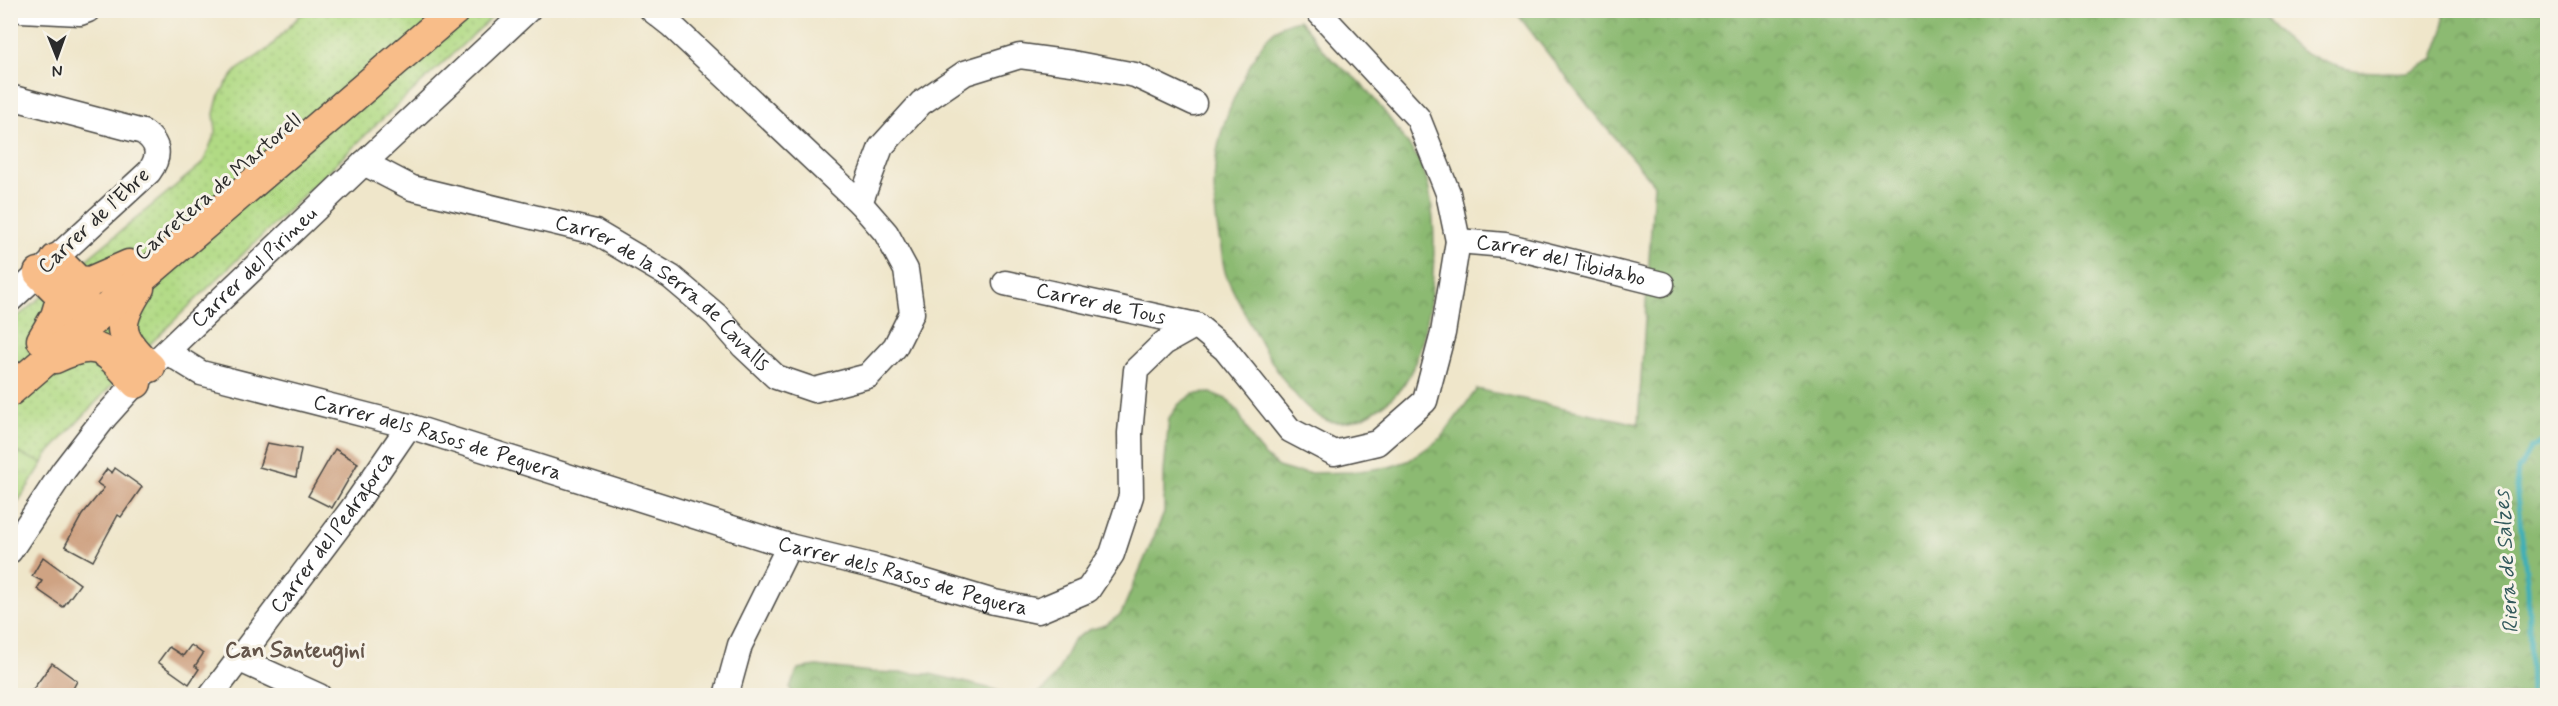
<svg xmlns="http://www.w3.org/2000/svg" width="2558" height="706" viewBox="0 0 2558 706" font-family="Mynerve,sans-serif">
<defs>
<pattern id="grass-dots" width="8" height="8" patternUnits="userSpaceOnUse" patternTransform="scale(1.5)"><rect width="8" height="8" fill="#b1da84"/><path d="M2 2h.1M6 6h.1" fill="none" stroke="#98bb72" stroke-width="1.8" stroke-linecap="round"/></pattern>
<pattern id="forest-crowns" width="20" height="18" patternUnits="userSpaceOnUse" patternTransform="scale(1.5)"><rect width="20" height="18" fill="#8cba72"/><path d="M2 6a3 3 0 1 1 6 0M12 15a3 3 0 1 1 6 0" fill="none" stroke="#73975e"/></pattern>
<pattern id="park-tufts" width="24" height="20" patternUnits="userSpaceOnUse" patternTransform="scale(1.5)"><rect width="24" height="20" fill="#b1da84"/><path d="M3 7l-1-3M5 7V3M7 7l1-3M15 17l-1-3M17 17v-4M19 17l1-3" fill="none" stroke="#98bb72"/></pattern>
</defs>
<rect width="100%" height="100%" fill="#f7f3e8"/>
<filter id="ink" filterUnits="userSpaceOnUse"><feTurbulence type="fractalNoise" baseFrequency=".0167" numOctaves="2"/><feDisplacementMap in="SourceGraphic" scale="12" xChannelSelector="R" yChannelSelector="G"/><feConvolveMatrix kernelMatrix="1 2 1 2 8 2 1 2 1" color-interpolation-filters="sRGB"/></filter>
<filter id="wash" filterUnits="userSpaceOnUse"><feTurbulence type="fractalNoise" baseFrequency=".008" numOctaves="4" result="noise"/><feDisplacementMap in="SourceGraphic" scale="24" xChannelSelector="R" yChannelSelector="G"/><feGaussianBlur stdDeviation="1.35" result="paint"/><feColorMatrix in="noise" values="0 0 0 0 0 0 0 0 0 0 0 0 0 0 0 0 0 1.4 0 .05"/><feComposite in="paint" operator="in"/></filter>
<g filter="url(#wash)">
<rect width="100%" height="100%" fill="#efe6ca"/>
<path fill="url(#grass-dots)" stroke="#6e8258" stroke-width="1.5" d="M304,11H499L378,123L150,344L46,456L43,463L11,452L10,323L203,163L216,131L214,114L218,98L226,84L237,70L268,49Z"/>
<g fill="url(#forest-crowns)" stroke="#5c724e" stroke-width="1.5">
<path d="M1515,11H2259C2289,51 2333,73 2383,72C2391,72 2400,73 2407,72C2415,70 2425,64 2433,60L2443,33V11H2547V695L1034,696L1047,687L1057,673L1074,639L1089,630L1106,625L1121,614L1164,513V472L1169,418L1179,404L1193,394L1211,393L1226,399L1237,410L1254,442L1265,456L1278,467L1295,472L1313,473L1352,472L1389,467L1408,461L1440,439L1477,389L1638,424L1654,184L1597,117Z"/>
<path d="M1299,20C1311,32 1318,46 1330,57C1339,67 1351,73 1360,83C1377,101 1391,120 1405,140C1411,149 1420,159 1423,169C1443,220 1435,339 1404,384C1396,396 1383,406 1371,413C1359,420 1337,426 1324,419C1301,409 1276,370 1264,349C1251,325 1237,301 1226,275C1222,263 1222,249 1219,237C1207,170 1217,127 1249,67C1262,43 1270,25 1299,20Z"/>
<path d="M817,666L871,672L930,674L992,689L1008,695H792L790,687L798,669Z"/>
</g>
<path fill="url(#park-tufts)" stroke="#6e8258" stroke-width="1.5" d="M13,451L43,463L11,513L10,452Z"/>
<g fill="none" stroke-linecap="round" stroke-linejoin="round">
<path stroke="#3eafb7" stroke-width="5" d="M2531,696L2528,587L2516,488L2518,470L2530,449L2548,439"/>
</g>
<g id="blocks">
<g fill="#cfa383">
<path d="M267,443L301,449L296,477L259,467Z"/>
<path d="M335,449L358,463L332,508L308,496Z"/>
<path d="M115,468L142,487L121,517L118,515L93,561L65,546L82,515L104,488L97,483L107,469L112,473Z"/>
<path d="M43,557L80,584L63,607L37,589L42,581L32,576Z"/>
<path d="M191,645L203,654L195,666L199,669L189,684L158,662L169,647L183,656Z"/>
<path d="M52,663L77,681L69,696H28Z"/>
</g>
</g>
</g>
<g filter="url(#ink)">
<use href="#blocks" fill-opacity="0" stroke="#484743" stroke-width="1.5"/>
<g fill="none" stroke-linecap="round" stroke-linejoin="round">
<defs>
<g id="minor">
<path d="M21,10L80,13L88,10"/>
<path d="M10,97L143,132C159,143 161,156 149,172L10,300"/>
<path id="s1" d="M364,163L412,188L595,232L671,277L716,315L743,346L776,377L814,390L868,376L895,347L912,313L906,270L886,233L860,203L671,25L652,10"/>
<path d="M860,203L881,147L921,103L965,73L1020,56L1072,63L1135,75L1194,103"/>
<path id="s2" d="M1458,241L1505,245L1662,284"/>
<path id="s3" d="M1005,283L1196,325"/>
<path id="s4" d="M167,352L201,373L409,426L789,546L880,568L994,602L1038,611L1088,590L1112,554L1131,496L1130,433L1136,370L1164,343L1196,325L1225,349L1290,430L1334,453L1377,443L1425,401L1443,333L1458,241L1448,193L1418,118L1317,10"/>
<path id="s5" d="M10,551L64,470L105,417L150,367L364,163L528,10"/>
<path d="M238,659L319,696"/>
<path id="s6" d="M211,696L352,509L409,426"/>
<path d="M726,696L740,645L789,546"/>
</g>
<g id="major">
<path d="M56,259L78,281L90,282L129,265"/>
<path d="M39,273L62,296L56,316L42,340"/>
<path d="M139,288C115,325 117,337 150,367"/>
<path d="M66,334C87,316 87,307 78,281"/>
<path d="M55,358C100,336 106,351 136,383"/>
<path d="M10,391L455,10"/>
</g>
</defs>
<use href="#minor" stroke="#484743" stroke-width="27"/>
<use href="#major" stroke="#484743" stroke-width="33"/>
<use href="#minor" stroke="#fff" stroke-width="24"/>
<use href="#major" stroke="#f8bd89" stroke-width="30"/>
</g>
</g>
<g text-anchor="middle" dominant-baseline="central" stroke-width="6" stroke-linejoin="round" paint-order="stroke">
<g font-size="21" fill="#2b2b2b" stroke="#f7f3e8">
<text transform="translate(218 187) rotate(-41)">Carretera de Martorell</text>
<text transform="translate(94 221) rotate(-43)">Carrer de l'Ebre</text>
<text stroke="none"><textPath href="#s2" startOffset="105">Carrer del Tibidabo</textPath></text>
<text stroke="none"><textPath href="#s5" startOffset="376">Carrer del Pirineu</textPath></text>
<text stroke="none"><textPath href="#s1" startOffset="332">Carrer de la Serra de Cavalls</textPath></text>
<text stroke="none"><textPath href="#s3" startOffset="98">Carrer de Tous</textPath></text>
<text stroke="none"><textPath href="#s4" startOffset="285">Carrer dels Rasos de Peguera</textPath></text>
<text stroke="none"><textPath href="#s6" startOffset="204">Carrer del Pedraforca</textPath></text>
<text stroke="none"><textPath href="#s4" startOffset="771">Carrer dels Rasos de Peguera</textPath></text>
</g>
<g font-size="22" font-style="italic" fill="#32595c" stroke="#f7f3e8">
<text transform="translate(2507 562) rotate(-94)">Riera de Salzes</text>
</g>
<g font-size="22" font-weight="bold" fill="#64554a" stroke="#f7f3e8">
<text x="295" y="651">Can Santeugini</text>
</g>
</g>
<rect width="2558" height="706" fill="none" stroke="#f7f3e8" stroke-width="36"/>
<g transform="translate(57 57) rotate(179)" stroke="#f7f3e8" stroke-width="4.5" paint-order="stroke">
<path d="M0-4.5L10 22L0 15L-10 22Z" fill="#2b2b2b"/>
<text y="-9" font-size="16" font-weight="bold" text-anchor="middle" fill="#2b2b2b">N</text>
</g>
</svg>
